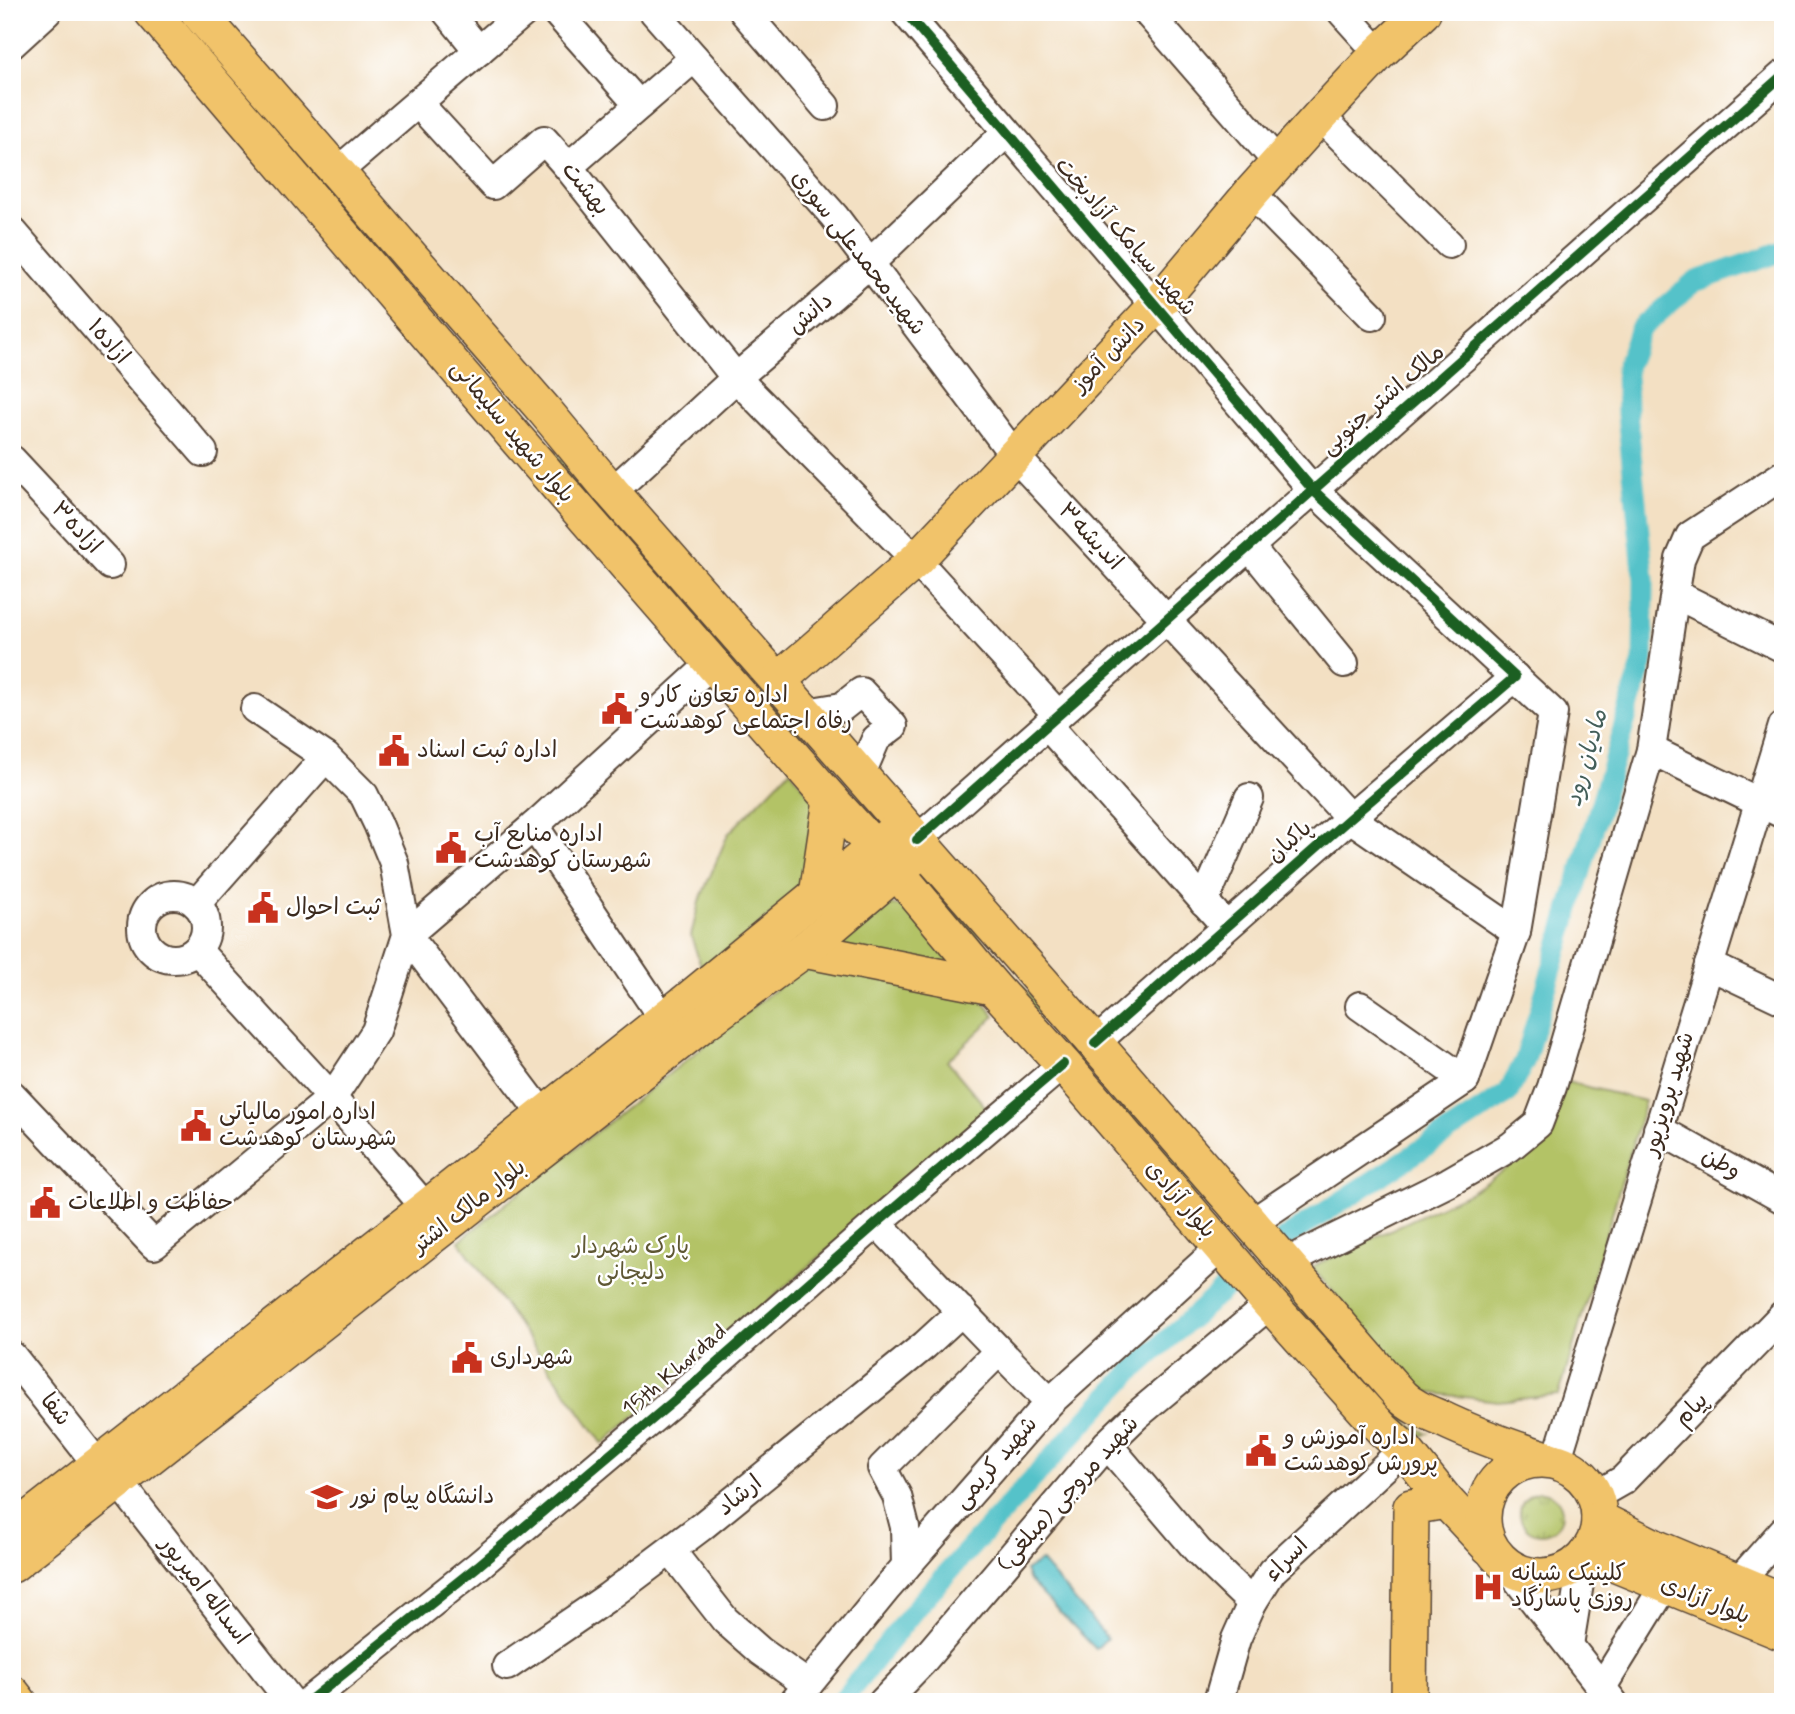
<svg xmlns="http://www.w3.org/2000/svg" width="1795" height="1714" viewBox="0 0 1795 1714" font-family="Mynerve,'Playpen Sans Arabic',sans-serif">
<defs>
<pattern id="grass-tufts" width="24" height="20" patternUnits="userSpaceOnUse" patternTransform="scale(1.75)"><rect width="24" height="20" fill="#b3c366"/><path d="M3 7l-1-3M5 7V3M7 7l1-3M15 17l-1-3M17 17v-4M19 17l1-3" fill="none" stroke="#939f53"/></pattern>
</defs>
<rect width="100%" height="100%" fill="#fff"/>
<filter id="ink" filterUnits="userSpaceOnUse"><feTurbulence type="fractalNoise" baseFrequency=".0143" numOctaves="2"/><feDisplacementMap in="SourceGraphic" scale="14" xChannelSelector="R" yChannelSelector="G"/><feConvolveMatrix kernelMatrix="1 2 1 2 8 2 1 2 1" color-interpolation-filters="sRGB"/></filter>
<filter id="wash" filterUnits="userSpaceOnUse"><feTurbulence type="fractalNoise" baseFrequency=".00686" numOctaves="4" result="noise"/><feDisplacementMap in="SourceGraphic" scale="28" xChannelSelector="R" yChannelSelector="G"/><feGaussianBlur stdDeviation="1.57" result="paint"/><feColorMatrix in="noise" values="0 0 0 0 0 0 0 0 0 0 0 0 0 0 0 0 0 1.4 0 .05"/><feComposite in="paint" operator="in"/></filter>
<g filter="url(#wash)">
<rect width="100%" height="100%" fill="#f3e0c3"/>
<g fill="url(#grass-tufts)" stroke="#777642" stroke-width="2">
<path d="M544,439L866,808L858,812L537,443Z"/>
<path d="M938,890L1412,1427L1428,1433L1412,1441L932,894Z"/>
<circle cx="1541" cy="1513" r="21"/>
</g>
<g fill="#b3c366" stroke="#777642" stroke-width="2">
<path d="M790,770L814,800L808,884L703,972L691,936L699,902L728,834Z"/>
<path d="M889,905L906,907L995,1016L947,1061L989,1111L603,1444L459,1241L876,909Z"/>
<path d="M1567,1082L1645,1101L1559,1395L1498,1401L1422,1392L1311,1267L1471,1192L1546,1142Z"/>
</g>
<path fill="#54c2c9" stroke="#487674" stroke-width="2" d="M1041,1561L1107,1638L1096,1649L1029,1581L1025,1571Z"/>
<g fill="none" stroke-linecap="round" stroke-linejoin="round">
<g stroke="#54c2c9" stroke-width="21">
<path d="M1285,1238L1508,1093L1525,1060L1643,661L1644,580L1627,414L1626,367L1640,329L1694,282L1783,251"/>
<path d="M841,1702L919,1604L1099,1406L1131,1372L1226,1287"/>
</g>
</g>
</g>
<g filter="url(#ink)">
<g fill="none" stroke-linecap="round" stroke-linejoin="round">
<defs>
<g id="minor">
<path d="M447,12L479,51"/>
<path d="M556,12L639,105"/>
<path d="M654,12L834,216L1014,455L1350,818L1516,932"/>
<path d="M744,12L825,106"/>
<path d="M905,12L1313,490L1553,713L1516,932L1465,1080L1252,1223"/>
<path d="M1147,12L1279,164"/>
<path d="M1342,12L1379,53"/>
<path d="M12,44L47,12"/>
<path d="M418,103L493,185L544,140L568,167L736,378L916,560L1058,715"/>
<path d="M1320,116L1449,244"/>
<path d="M568,167L694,58"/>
<path d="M337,172L524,12"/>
<path d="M1251,193L1372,316"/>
<path d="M12,231L203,452"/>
<path d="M12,460L110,565"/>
<path d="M612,492L736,378L870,263L1007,132"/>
<path d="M1249,546L1344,663"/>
<path d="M1675,594L1783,648"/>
<path d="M806,713L842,707L861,692L893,726L876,739L860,776"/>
<path d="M1047,725L1226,926"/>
<path d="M1651,750L1783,814"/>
<path d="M534,826L664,1020"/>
<path d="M917,840L1783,75"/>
<circle cx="174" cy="927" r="32"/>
<path d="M1204,902L1249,798"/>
<path d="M196,904L326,757"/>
<path d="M197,950L332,1098L426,1208"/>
<path d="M1709,965L1783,1000"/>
<path d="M1360,1006L1465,1080"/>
<path d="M1095,1043L1350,818L1515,677"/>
<path d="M12,1095L154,1245L332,1098L376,1031L407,935L394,863L378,824L364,795L326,757L255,709"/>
<path d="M543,1115L407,935L534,826L712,663"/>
<path d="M1658,1129L1783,1199"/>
<path d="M877,1223C935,1283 991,1344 1050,1402"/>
<path d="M1285,1263L1449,1182L1510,1147L1538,1124L1552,1087L1651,750L1680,559L1690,536L1783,475"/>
<path d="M12,1356L98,1465"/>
<path d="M1107,1444L1198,1551L1252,1603"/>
<path d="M1556,1462L1783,726"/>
<path d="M118,1481L291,1702"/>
<path d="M1595,1496L1623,1480L1783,1315"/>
<path d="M671,1551L725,1620L760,1651L808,1685"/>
<path d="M1506,1565L1613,1702"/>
<path d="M906,1566L905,1527L897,1496L882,1468L998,1352"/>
<path d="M1737,1583L1783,1531"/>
<path d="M1569,1645L1583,1559"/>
<path d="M507,1666L608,1597L701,1527L925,1345L962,1311"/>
<path d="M1602,1687L1665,1585"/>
<path d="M308,1702L478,1566L675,1400L877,1223L1063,1064"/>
<path d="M794,1702L887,1588L1050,1402L1221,1247"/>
<path d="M883,1702L922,1662L1107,1444L1137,1415L1270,1304"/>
<path d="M1218,1702L1236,1639L1252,1603L1272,1571L1404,1449"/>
</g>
<g id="major">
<path d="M152,12L515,437L831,800L896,871L993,987L1063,1064L1270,1304L1383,1430L1404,1449L1446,1501L1489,1547"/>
<path d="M198,12L545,411L612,492L1095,1043L1401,1396C1412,1407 1426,1412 1440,1418C1475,1435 1512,1448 1550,1460"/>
<path d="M779,680L916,560L1156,306L1251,193L1320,116L1379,53L1423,12"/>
<path d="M817,895L831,800"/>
<path d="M804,950L993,987"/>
<circle cx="1541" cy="1518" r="58"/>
<path d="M1599,1519L1657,1548L1783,1601"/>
<path d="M12,1532L426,1208L687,1001L892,833"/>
<path d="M1587,1553L1783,1633"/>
<path d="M12,1565L704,1023L804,950L915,856"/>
<path d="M12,1693L19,1702"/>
<path d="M1409,1702L1411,1507L1446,1501"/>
</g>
</defs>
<use href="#minor" stroke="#574537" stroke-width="32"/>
<use href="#major" stroke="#574537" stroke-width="38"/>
<use href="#minor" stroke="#fff" stroke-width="28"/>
<use href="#major" stroke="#f1c36a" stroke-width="35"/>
<defs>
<g id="cycleway">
<path d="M905,12L1313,490L1515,677L1350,818L1095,1043"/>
<path d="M917,840L1783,75"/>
<path d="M308,1702L478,1566L675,1400L877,1223L1063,1064"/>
</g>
</defs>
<use href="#cycleway" stroke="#fff" stroke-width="15"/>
<use href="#cycleway" stroke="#1b5e20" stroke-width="10"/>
</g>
</g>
<defs>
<symbol id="civic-bare" viewBox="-9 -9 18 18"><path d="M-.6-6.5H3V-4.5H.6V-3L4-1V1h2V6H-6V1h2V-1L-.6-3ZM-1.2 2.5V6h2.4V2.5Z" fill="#c8321e" stroke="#fff" stroke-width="2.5" paint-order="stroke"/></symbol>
<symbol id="university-bare" viewBox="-9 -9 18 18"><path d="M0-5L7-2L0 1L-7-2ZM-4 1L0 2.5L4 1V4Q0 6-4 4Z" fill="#c8321e" stroke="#fff" stroke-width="2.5" paint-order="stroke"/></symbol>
<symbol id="hospital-bare" viewBox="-9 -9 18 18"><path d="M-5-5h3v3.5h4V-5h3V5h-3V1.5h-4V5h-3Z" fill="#c8321e" stroke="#fff" stroke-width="2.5" paint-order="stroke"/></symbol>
</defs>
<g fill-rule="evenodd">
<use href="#civic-bare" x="595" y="687" width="44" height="44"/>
<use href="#civic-bare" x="372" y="729" width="44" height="44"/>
<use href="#civic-bare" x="429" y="826" width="44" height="44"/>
<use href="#civic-bare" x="241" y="886" width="44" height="44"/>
<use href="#civic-bare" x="174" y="1104" width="44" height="44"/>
<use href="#civic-bare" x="23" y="1181" width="44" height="44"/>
<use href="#civic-bare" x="445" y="1336" width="44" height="44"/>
<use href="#civic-bare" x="1239" y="1429" width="44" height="44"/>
<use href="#university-bare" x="305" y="1475" width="44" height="44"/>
<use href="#hospital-bare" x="1466" y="1565" width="44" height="44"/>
</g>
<g text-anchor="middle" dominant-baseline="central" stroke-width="5" stroke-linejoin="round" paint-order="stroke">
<g font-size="23" fill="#3b2a1e" stroke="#fff">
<text transform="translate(585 189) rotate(51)">بهشت</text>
<text transform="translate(1125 237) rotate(49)">شهید سیامک آزادبخت</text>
<text transform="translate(858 253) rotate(52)">شهیدمحمدعلی سوری</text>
<text transform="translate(811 314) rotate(-41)">دانش</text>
<text transform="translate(108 342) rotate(49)">ازاده۱</text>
<text transform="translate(1109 355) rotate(-46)">دانش آموز</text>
<text transform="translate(1383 400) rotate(-41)">مالک اشتر جنوبی</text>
<text transform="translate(512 432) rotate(50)">بلوار شهید سلیمانی</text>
<text transform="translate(76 528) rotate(47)">ازاده۳</text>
<text transform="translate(1090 537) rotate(47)">اندیشه۳</text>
<text transform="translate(1290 842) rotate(-41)">پاکبان</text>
<text transform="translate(1669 1094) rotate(-73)">شهید پرویزپور</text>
<text transform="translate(1721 1164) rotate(29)">وطن</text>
<text transform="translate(1180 1200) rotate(49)">بلوار آزادی</text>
<text transform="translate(469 1207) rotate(-38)">بلوار مالک اشتر</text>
<text transform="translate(675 1371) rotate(-41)">15th Khordad</text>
<text transform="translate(55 1410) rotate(52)">شفا</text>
<text transform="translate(1692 1410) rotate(-46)">پیام</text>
<text transform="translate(996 1463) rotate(-49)">شهید کریمی</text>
<text transform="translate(1068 1494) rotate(-48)">شهید مروجی (مبلغی)</text>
<text transform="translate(740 1496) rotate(-39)">ارشاد</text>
<text transform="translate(1287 1560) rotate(-46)">اسراء</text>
<text transform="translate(204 1591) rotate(52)">اسداله امیرپور</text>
<text transform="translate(1705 1601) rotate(22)">بلوار آزادی</text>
</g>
<g font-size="23" fill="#3b2a1e" stroke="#fff" text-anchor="start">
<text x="640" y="696">اداره تعاون کار و<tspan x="640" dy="26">رفاه اجتماعی کوهدشت</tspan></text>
<text x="417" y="751">اداره ثبت اسناد</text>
<text x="474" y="835">اداره منابع آب<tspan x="474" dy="26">شهرستان کوهدشت</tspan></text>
<text x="286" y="908">ثبت احوال</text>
<text x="219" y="1113">اداره امور مالیاتی<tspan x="219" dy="26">شهرستان کوهدشت</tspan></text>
<text x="68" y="1203">حفاظت و اطلاعات</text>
<text x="490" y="1358">شهرداری</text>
<text x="1284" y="1438">اداره آموزش و<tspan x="1284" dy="26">پرورش کوهدشت</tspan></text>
<text x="350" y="1497">دانشگاه پیام نور</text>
<text x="1511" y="1574">کلینیک شبانه<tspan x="1511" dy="26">روزی پاسارگاد</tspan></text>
</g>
<g font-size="23" fill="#5f5834" stroke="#fff">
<text x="631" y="1247">پارک شهردار<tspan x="631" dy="26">دلیجانی</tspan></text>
</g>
<g font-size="24" font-style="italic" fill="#445f5a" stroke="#fff">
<text transform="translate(1587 758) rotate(-74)">مادیان رود</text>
</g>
</g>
<rect width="1795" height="1714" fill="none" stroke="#fff" stroke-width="42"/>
</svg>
